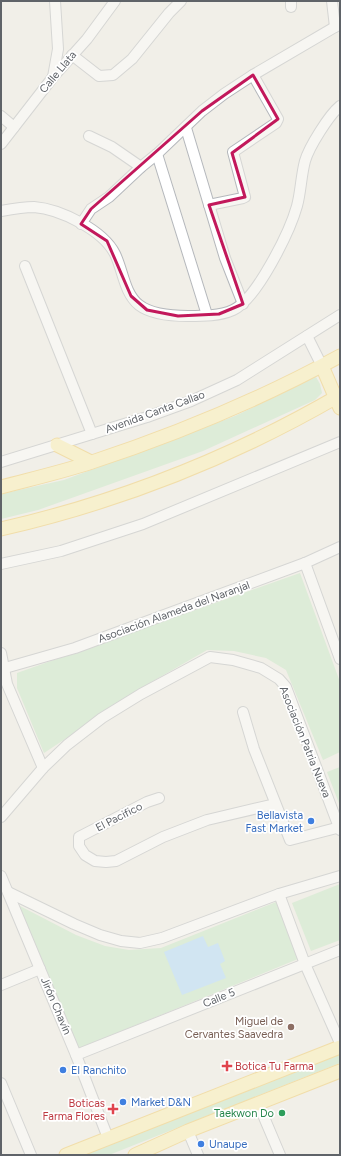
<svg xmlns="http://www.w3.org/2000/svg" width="341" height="1156" viewBox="0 0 341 1156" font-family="Figtree,sans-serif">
<rect width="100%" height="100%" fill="#f1efe8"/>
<g fill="#c5e8c5">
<path d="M316,377L320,384L322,393L315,400L203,451L38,510L1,519V494L64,480L235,416Z"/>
<path d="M300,573L340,682V752L323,760L286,670L266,658L234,651L207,650L148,684L44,753L17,688V673Z"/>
<path d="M340,767V806L327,772Z"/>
<path d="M340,884V940L311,951L292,903Z"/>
<path d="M276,902L298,959L75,1050L18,905L76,935L105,946L129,950L161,948Z"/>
<path d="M340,1050V1063L109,1155H79Z"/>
</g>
<path fill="#aadaff" d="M203,936L208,947L218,943L225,961L220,964L226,978L182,995L164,952Z"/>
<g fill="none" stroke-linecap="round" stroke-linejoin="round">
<defs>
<g id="minor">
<path d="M332,1L335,27"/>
<path d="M291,7V1"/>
<path d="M72,55L99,76L113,75L132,59L169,13L181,1"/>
<path d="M53,77L58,49L55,1"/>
<path d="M1,116L14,127"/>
<path d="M186,128L225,258L243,304"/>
<path d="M89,136L112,147L141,167"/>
<path d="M1,144L53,77L87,39L115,1"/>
<path d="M157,154L207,315"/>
<path d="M209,205L243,198L245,197L233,152L276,123L278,119L253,75"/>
<path d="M1,211C12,209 23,207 34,207C60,209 103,230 115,254C123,270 124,293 139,305C152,315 173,316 188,316C203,316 220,316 233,310C257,299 290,231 297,206C301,191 301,176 305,161C309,147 329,115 340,106"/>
<path d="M81,224L91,209L109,197L141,167L157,154L202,111L224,94L253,75L340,24"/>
<path d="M25,266L92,434"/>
<path d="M307,336L322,366"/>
<path d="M1,462L147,417L191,401L237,380L340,315"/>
<path d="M305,563L340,659"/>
<path d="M1,564L61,551L143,524L340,442"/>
<path d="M1,653L7,684L43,768"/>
<path d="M5,668L75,648L305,563L340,547"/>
<path d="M243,712L254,749L290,840L340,827"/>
<path d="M159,798L147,802L79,837V846L85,855L95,861L106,862L116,861L163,837L207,820L275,804"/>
<path d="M1,817L43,768L67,745L102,718L141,694L210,657L233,660L261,668L279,679L286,687L340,830"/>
<path d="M1,876L76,1055L108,1138"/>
<path d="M8,892L74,924L100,935L121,941L140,943L162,938L279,894L340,876"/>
<path d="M279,894L305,964L340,1043"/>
<path d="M1,985L40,969"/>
<path d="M76,1055L340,950"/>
<path d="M1,1083L31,1155"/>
<path d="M258,1103L280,1155"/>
<path d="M188,1131L198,1155"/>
</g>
<g id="major">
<path d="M322,366L340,408"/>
<path d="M57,445L91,462"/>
<path d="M1,487C31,479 62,472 92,462C177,434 261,399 340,356"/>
<path d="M1,529C119,502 235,456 340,395"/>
<path d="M66,1155L340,1047"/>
<path d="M135,1155L188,1131L340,1071"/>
</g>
</defs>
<use href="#minor" stroke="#b5b8bc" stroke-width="12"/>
<use href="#major" stroke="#f2c960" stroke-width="15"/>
<use href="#minor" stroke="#fff" stroke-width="10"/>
<use href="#major" stroke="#fff2af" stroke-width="13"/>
</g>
<path d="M0 0H341V1156H0ZM253,75L278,119L232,153L245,197L209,205L243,304L219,314L178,316L147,310L131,296L107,241L81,224L91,209L202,111Z" fill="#f1efe8" fill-opacity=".55" fill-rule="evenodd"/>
<path fill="none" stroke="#c2185b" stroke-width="3" stroke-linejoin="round" d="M253,75L278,119L232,153L245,197L209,205L243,304L219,314L178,316L147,310L131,296L107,241L81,224L91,209L202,111Z"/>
<g fill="#3f7fe0" stroke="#fff" stroke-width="1.5">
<circle cx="311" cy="821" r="4"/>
<circle cx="63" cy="1070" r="4"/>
<circle cx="123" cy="1102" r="4"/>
<circle cx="201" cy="1144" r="4"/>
</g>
<circle fill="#8d6e63" stroke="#fff" stroke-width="1.5" cx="291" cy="1027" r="4"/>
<g fill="#e0444e" stroke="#fff" stroke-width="1.5">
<path d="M225 1060h4v4h4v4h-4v4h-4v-4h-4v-4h4z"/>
<path d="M111 1103h4v4h4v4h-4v4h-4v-4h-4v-4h4z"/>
</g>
<circle fill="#2e9e5b" stroke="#fff" stroke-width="1.5" cx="282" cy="1113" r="4"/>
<g text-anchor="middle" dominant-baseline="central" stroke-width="3.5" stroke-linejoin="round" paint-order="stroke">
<g font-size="11" fill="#5f6368" stroke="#fff">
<text transform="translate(58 72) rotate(-50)">Calle Llata</text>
<text transform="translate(155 412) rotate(-20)">Avenida Canta Callao</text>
<text transform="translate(174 612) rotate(-20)">Asociación Alameda del Naranjal</text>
<text transform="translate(305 742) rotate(68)">Asociación Patria Nueva</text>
<text transform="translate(119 817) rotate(-27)">El Pacifico</text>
<text transform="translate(219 998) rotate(-22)">Calle 5</text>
<text transform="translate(56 1006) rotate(67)">Jirón Chavín</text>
</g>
<g font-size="11" fill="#366cbe" stroke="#fff" text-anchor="start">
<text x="303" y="815" text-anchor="end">Bellavista<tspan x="303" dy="13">Fast Market</tspan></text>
<text x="71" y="1070">El Ranchito</text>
<text x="131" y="1102">Market D&amp;N</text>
<text x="209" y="1144">Unaupe</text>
</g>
<g font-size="11" fill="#785e54" stroke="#fff" text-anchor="end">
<text x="283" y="1021">Miguel de<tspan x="283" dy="13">Cervantes Saavedra</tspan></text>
</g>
<g font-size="11" fill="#be3a42" stroke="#fff" text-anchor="start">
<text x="235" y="1066">Botica Tu Farma</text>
<text x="105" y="1103" text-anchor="end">Boticas<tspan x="105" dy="13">Farma Flores</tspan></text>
</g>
<g font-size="11" fill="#27864d" stroke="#fff" text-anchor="end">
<text x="274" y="1113">Taekwon Do</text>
</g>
</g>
<rect width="341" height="1156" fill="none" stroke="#5f6368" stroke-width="4"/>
</svg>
